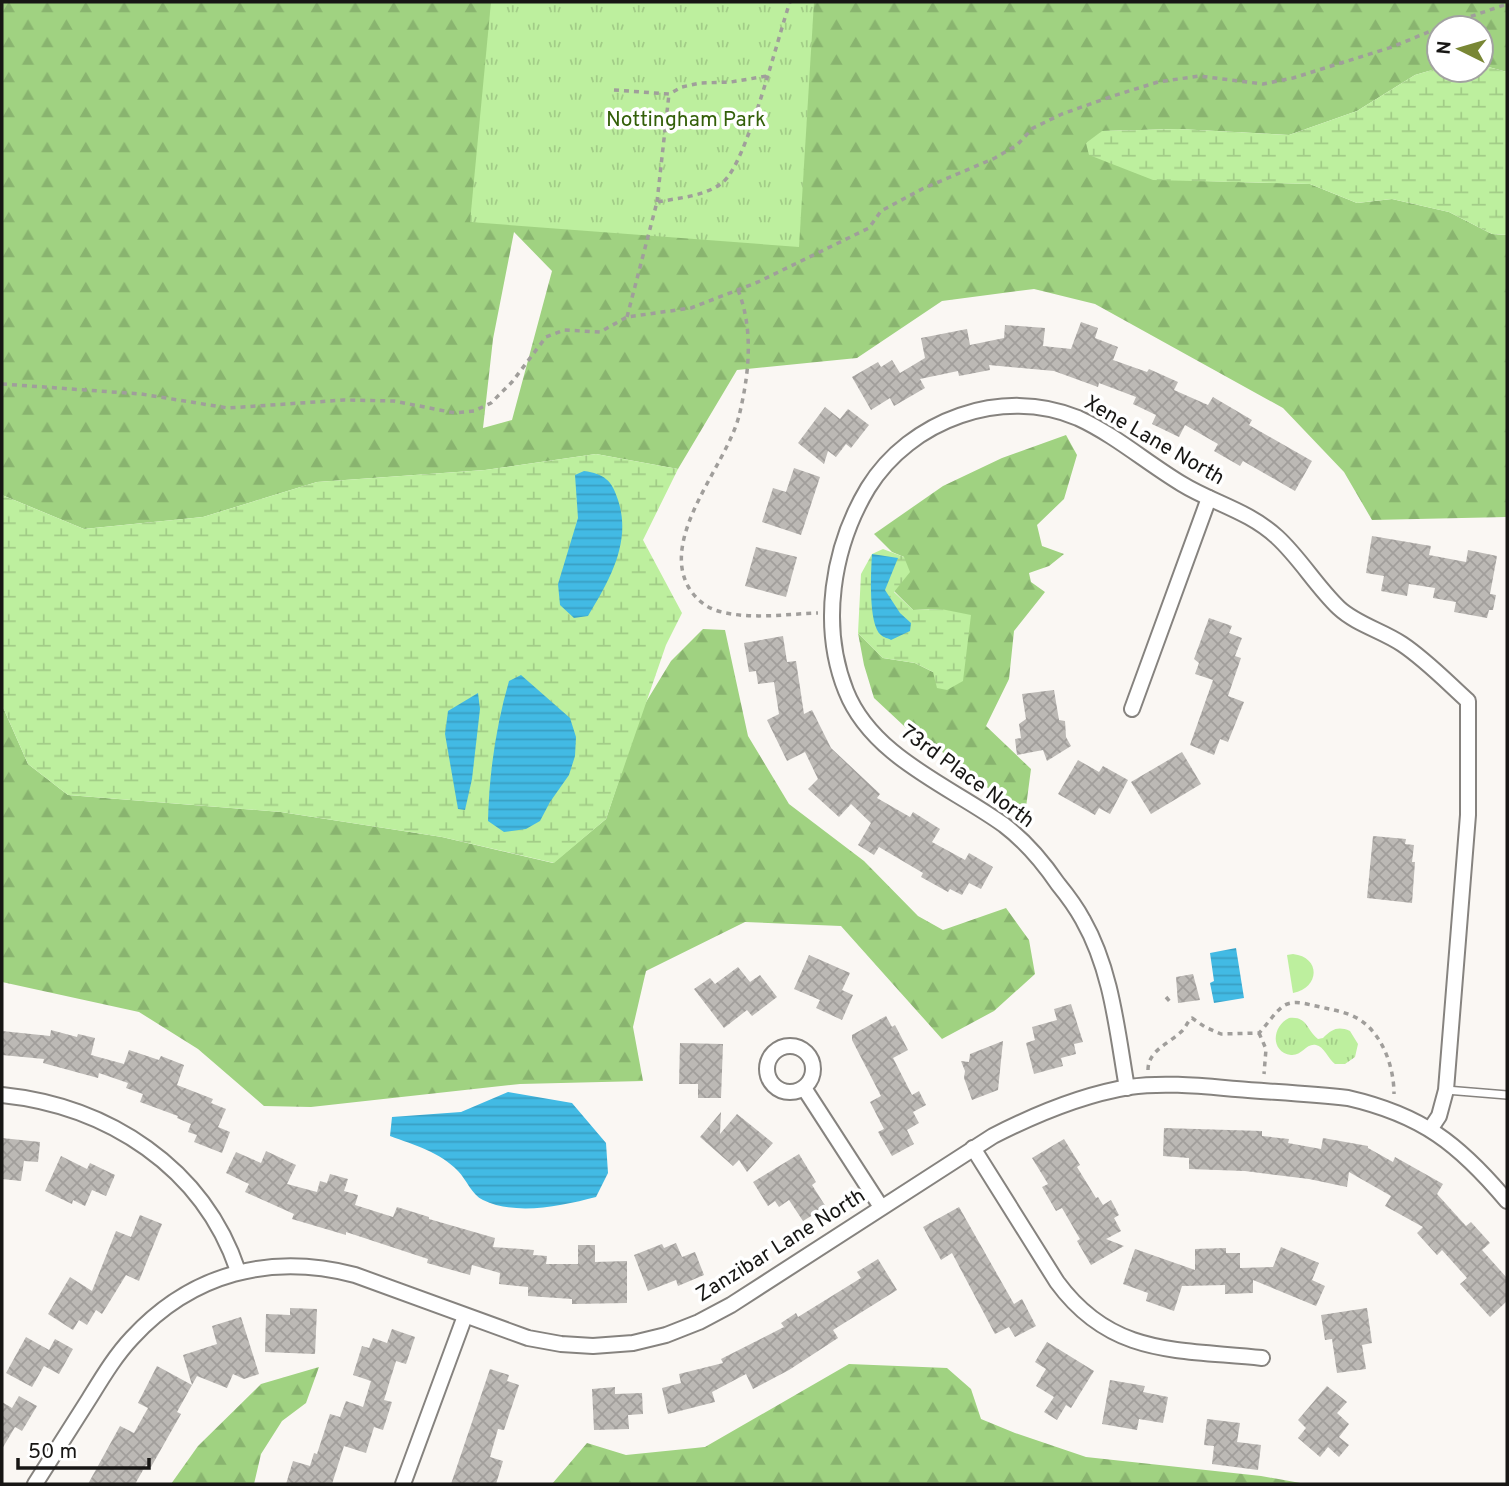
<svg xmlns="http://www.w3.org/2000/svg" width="1509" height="1486" viewBox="0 0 1509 1486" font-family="Overpass,sans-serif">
<defs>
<pattern id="forest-firs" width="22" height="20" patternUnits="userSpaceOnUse" patternTransform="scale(1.75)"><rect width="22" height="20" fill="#a0d281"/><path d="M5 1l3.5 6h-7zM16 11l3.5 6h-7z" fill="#89b46f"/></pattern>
<pattern id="wetland-marsh" width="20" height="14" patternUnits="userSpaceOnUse" patternTransform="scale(1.75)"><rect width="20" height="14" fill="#bdef9e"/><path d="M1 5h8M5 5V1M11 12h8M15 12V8" fill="none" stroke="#a2cc87"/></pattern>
<pattern id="park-tufts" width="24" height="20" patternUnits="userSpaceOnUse" patternTransform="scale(1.75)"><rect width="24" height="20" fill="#bdef9e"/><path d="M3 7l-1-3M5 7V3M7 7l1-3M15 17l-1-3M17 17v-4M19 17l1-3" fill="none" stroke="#a2cc87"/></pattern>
<pattern id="water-rules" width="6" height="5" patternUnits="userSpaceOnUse" patternTransform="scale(1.75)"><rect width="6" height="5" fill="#42bae4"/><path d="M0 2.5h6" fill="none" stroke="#399fc3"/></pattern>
<pattern id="building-cross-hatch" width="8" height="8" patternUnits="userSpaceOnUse" patternTransform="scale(1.75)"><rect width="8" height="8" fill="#bcb9b5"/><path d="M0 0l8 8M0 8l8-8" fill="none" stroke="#a19e9b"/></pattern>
</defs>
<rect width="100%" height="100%" fill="#faf7f3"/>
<path fill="#bdef9e" d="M1293,954C1321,957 1320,988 1293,993L1287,955Z"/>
<g fill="url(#forest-firs)" fill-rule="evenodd">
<path d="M2,2H1507V72L1481,65V28H1439V68L1415,75L1357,111L1289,135L1178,129L1103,131L1205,181L1310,184L1357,203L1392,199L1449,212L1492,234L1507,235V517L1372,520L1344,472L1283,408L1095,304L1034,289L942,301L857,358L737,370L678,469L596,454L485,470L317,482L203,517L84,529L2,495ZM514,232L552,271L512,420L483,428L493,339Z"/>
<path d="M1066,435L1077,455L1064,499L1037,525L1042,546L1064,554L1049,566L1029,573L1031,582L1045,592L1014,631L1009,679L986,726L1031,769L1026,807L1010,802L988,788L932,744L918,739L874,698L864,665L858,633L883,658L915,663L933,672L941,609L913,610L894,591L904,557L892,552L874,534L943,486L1002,458Z"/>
<path d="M703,629L725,630L748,736L789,804L864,861L918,916L943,930L1006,908L1029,940L1035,974L994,1011L942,1039L841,926L745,922L646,971L633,1027L643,1081L520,1084L311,1107L264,1106L198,1049L139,1012L2,982V705L28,764L68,795L281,812L442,837L553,863L606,819L643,707L671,661Z"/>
<path d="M849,1364L947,1368L971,1389L981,1419L1015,1433L1086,1457L1261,1476L1306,1484H552L587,1443L626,1455L705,1447Z"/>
<path d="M319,1367L306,1403L282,1421L261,1454L254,1484H171L198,1446L261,1384Z"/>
</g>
<g fill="url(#wetland-marsh)">
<path d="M1481,65L1507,72V235L1492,234L1449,212L1392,199L1357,203L1310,184L1153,180L1089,155L1086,143L1102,131L1178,129L1289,135L1357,111L1415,75L1439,68V70H1481Z"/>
<path d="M596,454L678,469L643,540L682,613L666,645L606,819L554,863L442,837L281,812L68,795L28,764L2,705V495L84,529L203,517L317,482L485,470Z"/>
<path d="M883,549L904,557L910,572L894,592L913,610L941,609L971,615L963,681L947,690L937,688L933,672L915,663L883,658L858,633L861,574L872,554Z"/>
</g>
<g fill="url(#park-tufts)">
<path d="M491,2H814L799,247L470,222Z"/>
<path d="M1289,1018C1308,1016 1306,1030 1318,1039L1323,1038C1332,1029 1338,1026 1350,1031L1358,1044L1355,1057L1345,1064H1335C1328,1059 1324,1046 1316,1045C1306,1043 1302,1056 1291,1055C1270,1052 1272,1026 1289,1018Z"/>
</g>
<g fill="url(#water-rules)">
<path d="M584,471C604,474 612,480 618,500C632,542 609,581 588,616L574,618L560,605L558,584L578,518L575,475Z"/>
<path d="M872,554L898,558L885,590L900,613L911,623L910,631L891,640C888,638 884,638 881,635C868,625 871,571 872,554Z"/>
<path d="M521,675L570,718L576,737L575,756L569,775L550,802L540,821L526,829L504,832L488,821C489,774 496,726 509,681Z"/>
<path d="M478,693L480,709L472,779L465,810L458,809L445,734L448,711Z"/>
<path d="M1236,948L1244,998L1214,1003L1210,983L1214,981L1210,953Z"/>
<path d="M508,1092L572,1103L606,1143L608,1173L596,1197C561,1206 516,1216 483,1200C472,1195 466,1179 458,1171C440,1152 414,1145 390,1136L392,1117L461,1112Z"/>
</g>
<g fill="url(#building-cross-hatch)">
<path d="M1081,322L1098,328L1095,338L1118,347L1113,360L1147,372L1149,369L1178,382L1174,390L1208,405L1213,397L1252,420L1249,425L1312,461L1295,491L1243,461L1240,466L1214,451L1218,444L1185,425L1179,437L1152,424L1156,415L1133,404L1136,397L1099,383L1098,387L1054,371L989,365L990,370L959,376L958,371L920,379L925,388L894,406L890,398L871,410L852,377L878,362L881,367L892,360L900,373L925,358L921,338L967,329L970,345L1004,338L1005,325L1045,328L1043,346L1071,349Z"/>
<path d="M825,407L840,419L848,409L869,425L851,448L846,444L836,457L828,451L824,464L798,443Z"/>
<path d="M794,468L820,477L801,535L762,522L773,488L786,492Z"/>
<path d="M1372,536L1431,546L1429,555L1466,562L1468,550L1497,556L1490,594L1496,595L1493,610H1489L1487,618L1454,612L1456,602L1433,598L1435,588L1409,584L1407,596L1381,591L1384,576L1366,573Z"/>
<path d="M756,547L797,557L786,597L745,586Z"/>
<path d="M1209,618L1232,626L1229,633L1242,638L1235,656L1241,658L1228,696L1244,702L1228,742L1220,739L1214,755L1190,745L1213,680L1195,674L1199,663L1194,659Z"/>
<path d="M783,636L787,662L796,661L804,714L812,710L831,748L880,794L877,798L910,817L913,812L940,829L932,842L965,860L969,853L993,867L981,889L969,883L962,895L950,889L948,892L921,877L923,873L879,847L874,855L858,845L871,823L851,804L839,817L808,789L818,779L805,752L787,761L767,720L779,714L774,682L758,684L756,671L749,672L744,643Z"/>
<path d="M1054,690L1059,720L1065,721L1066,737L1071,746L1047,761L1043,750L1017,755L1015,739L1021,738L1019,724L1026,719L1022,694Z"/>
<path d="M1182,752L1201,784L1151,814L1131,782Z"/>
<path d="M1078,760L1099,772L1103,766L1128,780L1110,814L1099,808L1095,815L1058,794Z"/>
<path d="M1373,836L1406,839L1405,844L1414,845L1412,862H1415L1412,903L1367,898Z"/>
<path d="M809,955L850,973L842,990L853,995L842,1020L816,1008L820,1000L794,989Z"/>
<path d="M738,967L750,982L760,975L777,997L752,1016L747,1010L724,1028L694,989L710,978L715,984Z"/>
<path d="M1193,974L1200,1000L1178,1003L1176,977Z"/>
<path d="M1071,1004L1083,1042L1074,1044L1076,1054L1061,1058L1063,1066L1034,1074L1026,1043L1035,1040L1032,1027L1057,1020L1054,1009Z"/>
<path d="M886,1016L892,1027L895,1025L908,1050L893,1058L912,1095L919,1091L926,1105L913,1112L919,1123L907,1130L914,1144L892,1156L878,1132L884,1129L870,1102L881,1096L852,1040V1035Z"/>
<path d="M51,1030L77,1037L78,1034L95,1038L91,1055L124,1064L129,1050L159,1060L161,1056L184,1065L177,1085L213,1099L211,1103L226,1109L218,1127L230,1132L222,1153L194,1142L197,1135L188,1132L191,1124L177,1118L178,1116L140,1102L143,1094L126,1088L128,1083L99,1073L98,1078L43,1063L44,1059L2,1055V1031L50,1036Z"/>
<path d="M1003,1041L998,1090L972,1100L964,1078L965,1071L961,1061L969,1062L970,1054Z"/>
<path d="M680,1043L723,1044L721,1098H698V1084H679Z"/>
<path d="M721,1112L720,1134L737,1114L773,1143L747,1172L739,1160L733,1166L700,1137Z"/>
<path d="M1164,1128L1262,1131V1136L1289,1139L1288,1143L1321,1149L1323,1138L1368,1146V1148L1393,1162L1395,1157L1443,1184L1437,1194L1466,1226L1471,1222L1490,1243L1482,1250L1507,1278V1301L1490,1317L1460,1284L1467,1278L1442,1250L1437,1255L1417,1233L1423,1227L1385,1206L1391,1196L1349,1172L1347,1187L1309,1179L1245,1171L1189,1169V1158L1163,1156Z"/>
<path d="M2,1138L40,1142L38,1162L24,1161L21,1181L2,1179Z"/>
<path d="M1064,1139L1080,1165L1077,1167L1096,1198L1098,1197L1103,1205L1111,1200L1119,1215L1114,1218L1121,1231L1106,1239L1124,1246L1091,1265L1077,1241L1080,1239L1062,1208L1056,1211L1042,1187L1048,1184L1032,1158Z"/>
<path d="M266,1151L296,1165L287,1184L317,1192L320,1181L327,1183L330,1174L348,1179L344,1191L358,1195L355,1205L393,1217L397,1207L429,1217V1219L495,1238L493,1247L534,1250L533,1255L547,1256L546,1264H578V1245H595V1262L627,1261V1303L572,1304V1299L528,1296V1287L499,1284L500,1273L472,1265L470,1275L427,1263L428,1259L346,1232V1235L292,1219L294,1214L245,1192L249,1184L226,1173L236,1152L261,1163Z"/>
<path d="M799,1154L816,1182L812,1185L826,1207L803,1221L789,1200L779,1207L775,1201L768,1206L753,1182Z"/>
<path d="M61,1156L87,1169L90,1163L115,1175L106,1196L92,1190L85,1206L73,1200L72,1204L45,1191Z"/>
<path d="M959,1207L1014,1304L1022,1299L1036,1326L1015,1337L1009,1327L995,1334L952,1253L941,1260L923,1227Z"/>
<path d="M140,1215L162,1224L139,1281L126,1275L102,1314L96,1310L87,1325L79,1320L73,1330L48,1314L70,1277L92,1291L116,1231L131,1237Z"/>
<path d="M676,1243L682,1257L695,1252L704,1275L678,1286L676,1280L648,1291L634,1255L662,1244L664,1248Z"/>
<path d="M1281,1247L1319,1263L1312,1280L1325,1286L1316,1306L1253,1280V1293L1225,1294V1285L1182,1286L1174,1311L1146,1301L1148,1293L1123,1284L1135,1249L1195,1270V1249L1226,1248V1253H1240V1268L1273,1267Z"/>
<path d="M878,1259L897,1290L833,1330L838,1338L789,1370L753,1389L746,1374L712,1392L715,1402L668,1414L662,1388L681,1383L679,1374L723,1363L721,1359L784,1327L781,1323L796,1313L798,1317L861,1278L857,1272Z"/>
<path d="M290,1308L317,1309L315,1354L265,1352L266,1314L290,1315Z"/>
<path d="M1367,1308L1372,1343L1362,1345L1366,1369L1337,1373L1332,1339L1325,1340L1321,1315Z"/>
<path d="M241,1317L259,1374L244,1379L233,1374L227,1388L197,1376L192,1385L183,1355L217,1344L212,1326Z"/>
<path d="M392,1329L415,1337L406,1364L396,1361L384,1400L392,1402L383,1430L374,1427L366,1453L344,1446L332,1484H286L293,1461L310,1466L314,1453L317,1454L330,1414L340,1417L346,1401L363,1407L371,1381L353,1375L362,1346L369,1348L373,1338L387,1343Z"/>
<path d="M26,1337L49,1350L55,1339L73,1349L59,1374L44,1366L32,1387L6,1373Z"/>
<path d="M1047,1342L1094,1371L1071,1408L1066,1405L1057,1420L1044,1412L1054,1397L1036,1386L1046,1369L1035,1362Z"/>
<path d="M157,1366L192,1385L177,1412L181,1414L151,1467L146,1465L135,1484H88L120,1426L134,1433L148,1408L138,1403Z"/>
<path d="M490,1369L509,1375L507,1381L519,1385L504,1430L498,1429L490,1457L503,1461L496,1484H451Z"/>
<path d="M1110,1380L1145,1386L1143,1392L1168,1397L1163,1423L1139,1419L1137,1430L1102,1424Z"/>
<path d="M1327,1386L1347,1402L1337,1413L1349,1424L1339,1437L1349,1445L1339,1457L1328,1447L1320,1457L1298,1438L1306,1428L1298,1420Z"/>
<path d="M615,1387V1394L642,1393L643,1414L628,1415L629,1429L594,1430L592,1389Z"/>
<path d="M19,1396L37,1406L22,1431L15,1427L2,1449V1402L12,1408Z"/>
<path d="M1207,1419L1240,1423L1237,1442L1261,1445L1258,1470L1212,1464L1214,1446L1204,1445Z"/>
</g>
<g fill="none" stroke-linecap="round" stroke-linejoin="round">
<defs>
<path id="service" d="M1446,1090L1507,1095"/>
<g id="minor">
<path d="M1132,709L1209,498"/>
<circle cx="790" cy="1069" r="23"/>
<path d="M804,1088L881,1207"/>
<path d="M1127,1088C1117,1031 1112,971 1083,920C1076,907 1067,895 1058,884C1043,862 1025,841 1004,825C950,786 872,757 846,691C820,626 832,548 868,488C910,420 1002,386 1078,418C1115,435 1147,463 1182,484C1213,503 1249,511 1277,537C1300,558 1316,586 1339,608C1356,624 1383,631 1402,644C1426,660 1447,682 1468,701V815L1446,1090L1439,1116L1431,1128"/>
<path d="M2,1095C108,1106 203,1167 238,1271"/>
<path d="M973,1148L1057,1282C1112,1357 1178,1349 1262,1358"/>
<path d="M35,1484C53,1456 71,1427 89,1399C102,1378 115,1356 132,1338C192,1273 270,1253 355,1275L528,1338L561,1344L593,1346L633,1343L666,1335L699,1322L731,1305L993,1136C1036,1114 1081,1095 1129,1087C1164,1082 1201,1086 1236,1089C1273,1092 1311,1094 1348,1098C1422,1115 1459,1144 1507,1201"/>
<path d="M403,1484L465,1316"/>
</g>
</defs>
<use href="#service" stroke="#86837f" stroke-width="10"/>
<use href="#minor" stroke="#86837f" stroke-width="18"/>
<g stroke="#a09e9b" stroke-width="3.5" stroke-dasharray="5 5" stroke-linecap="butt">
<path d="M614,90L669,94L682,87L700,83L731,82L767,76"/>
<path d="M657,202L669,94"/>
<path d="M738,290C754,330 749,375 739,416C726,466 659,537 689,588C696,599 705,607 718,611C749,620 786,614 818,613"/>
<path d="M627,317L657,202C678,198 707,196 723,182C747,163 778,36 790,2"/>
<path d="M2,384L141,394L228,408L344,400L394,401L455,413L474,411L491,403L512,382L546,337L564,330L600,332L627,317L691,308L758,282L869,228L881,211L922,189L995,158L1017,145L1033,128L1062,114L1113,96L1158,82L1199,76L1263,84L1293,78L1392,47L1443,26L1507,4"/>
<path d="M1166,997L1172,1004"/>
<path d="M1259,1033L1266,1049L1264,1074"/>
<path d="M1148,1070C1148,1050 1169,1044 1182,1031C1186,1027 1187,1022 1192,1018L1205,1027L1221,1034L1259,1033C1267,1025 1276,1010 1285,1005C1295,1000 1306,1004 1316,1006C1329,1009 1341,1011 1353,1016C1381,1029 1394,1065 1394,1094"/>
</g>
<use href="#service" stroke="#fff" stroke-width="7"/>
<use href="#minor" stroke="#fff" stroke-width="14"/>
</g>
<g text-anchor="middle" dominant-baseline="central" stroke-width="7" stroke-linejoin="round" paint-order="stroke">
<g font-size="21" fill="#335f09" stroke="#fff">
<text x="686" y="120">Nottingham Park</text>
</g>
<g font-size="21" fill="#171614" stroke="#fff">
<text transform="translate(1154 441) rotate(30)">Xene Lane North</text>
<text transform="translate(967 777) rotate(36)">73rd Place North</text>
<text transform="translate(781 1246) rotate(-32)">Zanzibar Lane North</text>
</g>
</g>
<rect width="1509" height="1486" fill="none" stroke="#171614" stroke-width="7"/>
<g transform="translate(1460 49) rotate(275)"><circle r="33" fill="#ffffff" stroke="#a2a2a1" stroke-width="2"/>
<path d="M0-5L12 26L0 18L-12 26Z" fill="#798735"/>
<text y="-10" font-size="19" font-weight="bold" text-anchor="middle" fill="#171614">N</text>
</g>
<path d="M18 1458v10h131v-10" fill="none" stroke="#171614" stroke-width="3.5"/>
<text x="28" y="1458" font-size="21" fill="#171614" stroke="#ffffff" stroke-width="5" paint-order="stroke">50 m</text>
</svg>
